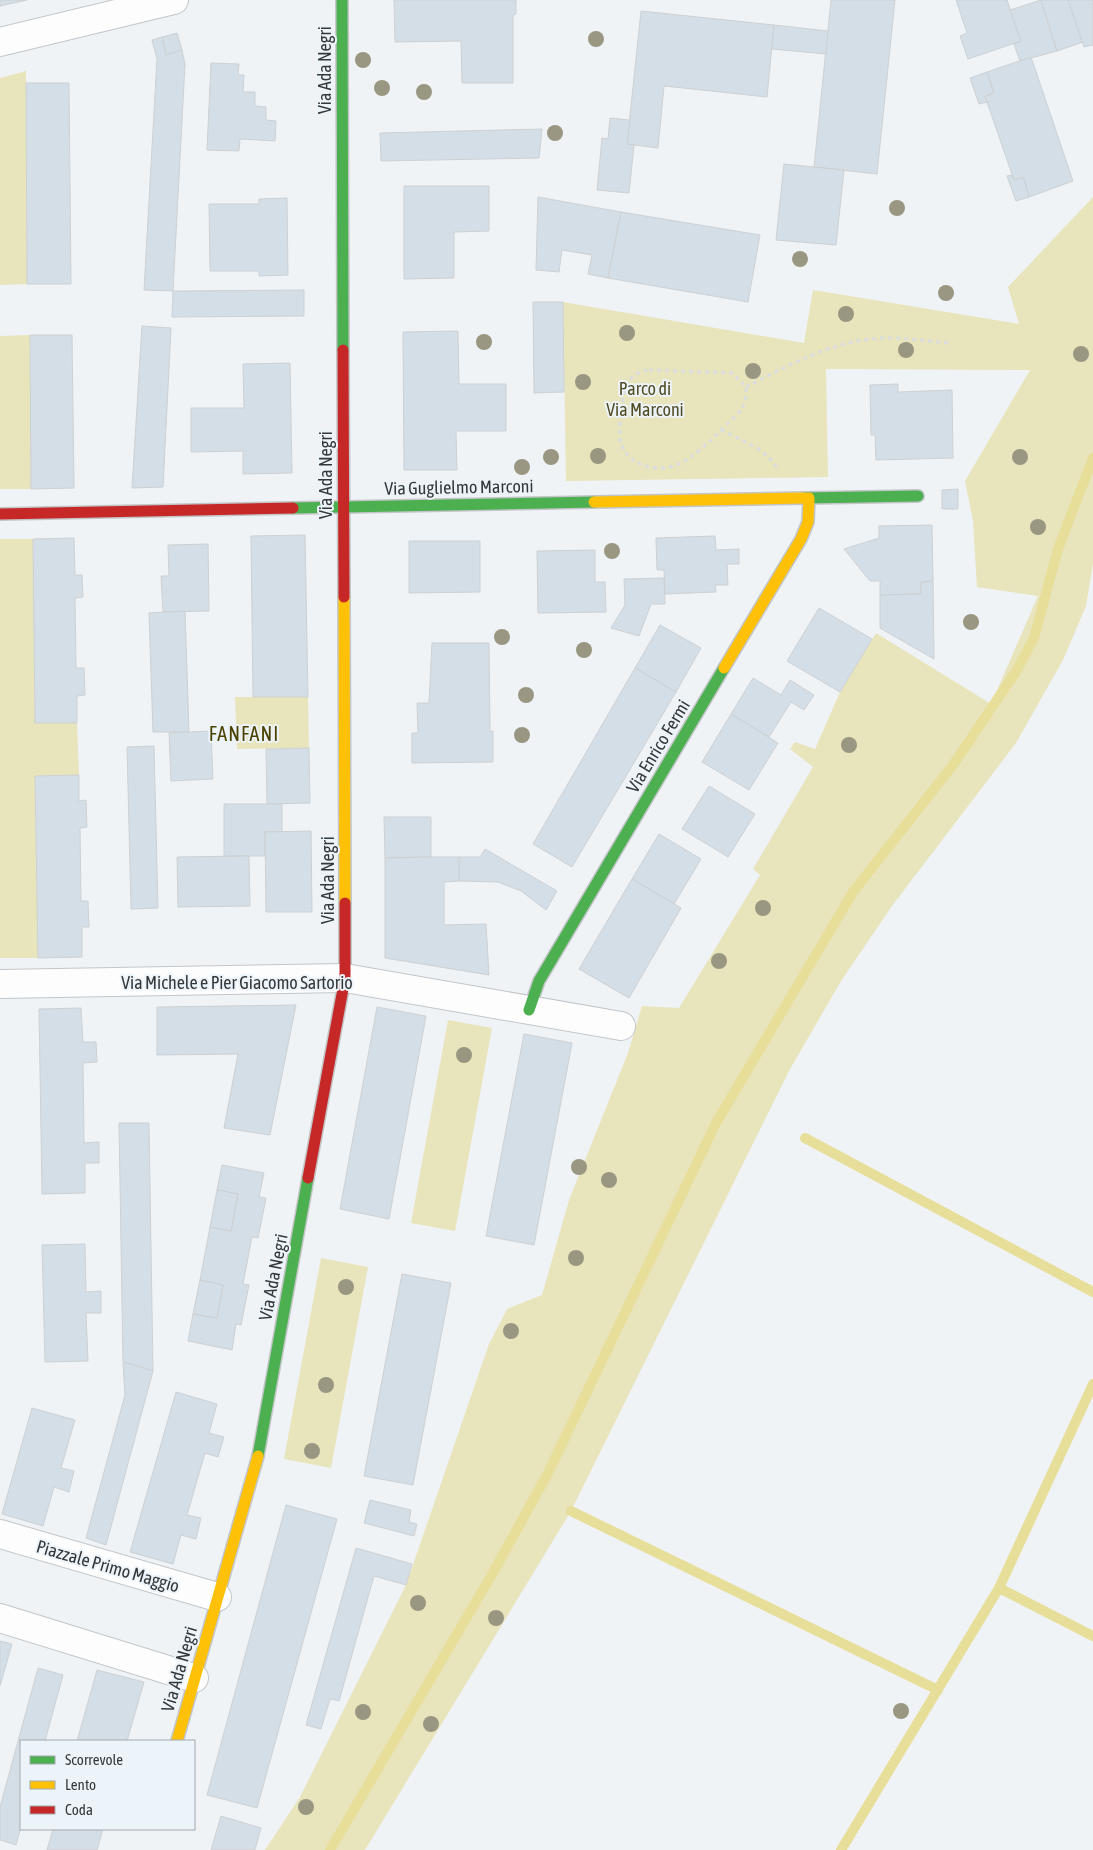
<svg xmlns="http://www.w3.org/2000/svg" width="1093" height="1850" viewBox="0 0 1093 1850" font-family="'Asap Condensed',sans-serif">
<rect width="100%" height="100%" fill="#f0f3f6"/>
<g fill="#e8e4bc">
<path d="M26,71L27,284L0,285V78Z"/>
<path d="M1093,197V563L1086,606L1063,660L1016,743L892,906L841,981L789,1071L571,1511L365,1850H265L300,1797L406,1585L489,1344L507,1309L542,1295L569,1200L628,1053L642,1006L679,1008L760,875L753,869L813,767L790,749L795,742L815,749L840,692L876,633L991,704L1038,596L977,587L973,521L965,481L1030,370L826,369L828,477L566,481L563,302L804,343L813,290L1019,324L1008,287Z"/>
<path d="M30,335L31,489H0V336Z"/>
<path d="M0,539H33L35,723H77L79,775L35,776L38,958H0Z"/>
<path d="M235,697H308L309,748L237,749Z"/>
<path d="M448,1020L492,1028L455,1231L411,1223Z"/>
<path d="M321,1258L368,1267L331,1468L284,1459Z"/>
</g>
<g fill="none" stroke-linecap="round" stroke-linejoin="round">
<g stroke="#e7de9a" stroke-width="10">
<path d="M805,1138L1093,1292"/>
<path d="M571,1511L938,1690"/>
<path d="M999,1588L1093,1636"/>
<path d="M330,1850L494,1571L548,1473L716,1123L853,892L953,765L1015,673L1034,638L1058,549L1093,458"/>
<path d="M841,1850L999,1588L1093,1384"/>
</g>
</g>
<g fill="#d3dee6" stroke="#ced1d3">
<path d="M0,0H27L0,6Z"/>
<path d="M394,0H516V14L513,15V83H462L461,41L395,42Z"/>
<path d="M831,0H895L877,174L814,167Z"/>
<path d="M956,0H1007L1021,41L968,59L960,36L967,33Z"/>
<path d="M1041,0L1057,51L1020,61L1014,44L1021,41L1010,10Z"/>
<path d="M1041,0H1068L1083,42L1057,51Z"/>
<path d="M1068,0H1093V45L1084,47Z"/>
<path d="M641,11L774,25L767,97L664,86L658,148L627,144Z"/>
<path d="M774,25L828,31L826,54L772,49Z"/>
<path d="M177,33L182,50L166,55L162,37Z"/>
<path d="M162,37L166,55L182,50L185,64L173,291L144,290L157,59L152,40Z"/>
<path d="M1031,57L1073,181L1029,197L1023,177L1014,180L985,96L994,93L987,72Z"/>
<path d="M211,63L239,64L238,75H244L243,92H255V106L266,107V120L276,121L275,141L240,139L239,151L207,150Z"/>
<path d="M987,72L994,93L985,96L987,102L979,104L970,78Z"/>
<path d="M26,83H69L71,284H27Z"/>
<path d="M610,118L630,120L627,144L634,145L629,193L597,190L602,138L608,139Z"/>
<path d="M542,129L539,158L381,161L380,133Z"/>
<path d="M784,164L844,170L836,245L776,240Z"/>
<path d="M1012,175L1014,180L1023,177L1029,197L1016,201L1007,176Z"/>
<path d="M404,186H489V231L454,232V278L404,279Z"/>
<path d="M538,197L621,212L608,278L588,274L592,255L562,250L559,272L536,270Z"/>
<path d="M287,198L288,275L259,276V271H210L209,204H259V199Z"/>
<path d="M621,212L760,235L748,302L608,278Z"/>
<path d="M304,290V316L172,317L173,291Z"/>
<path d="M533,302H563L564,392L534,393Z"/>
<path d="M142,326L171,328L163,487L132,488Z"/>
<path d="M458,331L459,384H506V431H456L457,470H404L403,332Z"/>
<path d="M30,335H72L74,488L31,489Z"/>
<path d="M290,363L292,473L243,474V451L191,452V408H244L243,364Z"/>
<path d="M898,384V392L952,390L953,458L876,460L875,435H871L870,385Z"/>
<path d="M958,489V509H942V490Z"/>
<path d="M932,525L933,581L921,582V594L880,595V581H870L844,549L879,538V526Z"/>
<path d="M305,535L308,697H253L251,536Z"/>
<path d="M715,536L716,550L739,549V564H727L728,585H715L716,592L665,594L664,570H657L656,538Z"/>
<path d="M74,538L75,575H82L83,597L75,598L76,668H84L85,695L77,696V723H35L33,539Z"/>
<path d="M409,541H480V592L409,593Z"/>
<path d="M208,544L209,611L163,612L161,576H169L168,545Z"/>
<path d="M595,550V582H605L606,612L538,613L537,551Z"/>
<path d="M664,578L665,604H651L639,636L611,628L625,605L624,579Z"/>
<path d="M933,581L934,659L880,628V595L921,594V582Z"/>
<path d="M819,608L872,639L840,692L787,661Z"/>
<path d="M185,611L189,732H153L149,613Z"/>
<path d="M660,625L701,648L676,692L635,668Z"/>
<path d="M432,643H489L490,731H493V762L412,763V733H418L417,703H429Z"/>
<path d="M635,668L676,692L572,867L533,844Z"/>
<path d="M753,678L781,695L790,680L814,695L804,710L791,702L769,737L731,714Z"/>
<path d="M731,714L778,743L749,790L702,762Z"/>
<path d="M211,731L213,779L171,781L169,733Z"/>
<path d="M154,746L158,908L131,909L127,747Z"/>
<path d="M309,748L310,803L267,804L266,749Z"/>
<path d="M79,775V801L86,800L87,827L80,828L81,901H88L89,927H82V957L38,958L35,776Z"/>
<path d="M709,786L755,814L728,857L682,829Z"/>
<path d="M224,804H282V832H265V856H224Z"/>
<path d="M384,817H431V857L385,858Z"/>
<path d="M311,831L312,912H266L265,832Z"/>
<path d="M659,834L701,859L674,904L632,879Z"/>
<path d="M485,849L557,891L546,910L521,891L498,882L459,881V857H480Z"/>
<path d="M249,856L250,906L178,907L177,857Z"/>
<path d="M431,857H459V881L444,882V925L486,924L489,975L385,958V858Z"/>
<path d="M632,879L681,908L629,998L579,969Z"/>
<path d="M296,1005L270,1135L224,1128L238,1054L157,1055V1007Z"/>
<path d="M377,1007L426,1016L389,1219L340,1209Z"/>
<path d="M81,1008L83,1042H96L97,1062L83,1063L84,1143L99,1142V1163H85V1193L42,1194L39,1009Z"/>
<path d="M524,1034L572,1043L534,1245L486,1236Z"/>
<path d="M119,1123H149L153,1371L123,1362Z"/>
<path d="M222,1165L264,1173L259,1197L266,1198L258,1238L252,1237L243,1284L249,1285L241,1325L236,1324L232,1350L188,1341L193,1314L217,1318L223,1285L200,1280L210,1227L231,1231L238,1194L217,1190Z"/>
<path d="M217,1190L238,1194L231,1231L210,1227Z"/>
<path d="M85,1244L86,1292L101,1291V1313H86L88,1361L45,1362L42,1245Z"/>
<path d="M402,1274L451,1283L413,1485L364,1476Z"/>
<path d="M200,1280L223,1285L217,1318L193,1314Z"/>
<path d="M123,1362L153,1371L106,1545L86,1538L125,1395Z"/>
<path d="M176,1392L217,1404L209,1433L224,1437L218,1457L205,1453L187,1515L201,1518L196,1539L181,1535L173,1564L130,1552Z"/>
<path d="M32,1408L75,1420L61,1468L74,1471L69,1492L54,1487L43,1526L2,1514Z"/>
<path d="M370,1500L411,1510L409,1522L417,1524L414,1536L364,1523Z"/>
<path d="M286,1505L337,1519L257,1808L207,1795Z"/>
<path d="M356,1548L412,1564L406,1585L374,1576L339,1701L330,1699L321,1729L306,1725Z"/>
<path d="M0,1641L12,1644L0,1686Z"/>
<path d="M38,1668L63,1675L45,1741H21V1827L16,1845L0,1840V1807Z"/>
<path d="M97,1670L144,1682L127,1741H77Z"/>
<path d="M221,1816L261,1828L255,1850H211Z"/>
<path d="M53,1829H103L97,1850H47Z"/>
</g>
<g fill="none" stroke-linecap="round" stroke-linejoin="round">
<defs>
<g id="street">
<path d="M0,42L174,0"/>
<path d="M0,984L345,978L621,1026"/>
<path d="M0,1534L217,1597"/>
<path d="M0,1618L194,1678"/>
</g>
<g id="fast">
<path d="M342,0L343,350"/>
<path d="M805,498L918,496"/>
<path d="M293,508L594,502"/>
<path d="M529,1010L539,981L724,668"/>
<path d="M258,1456L308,1178"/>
</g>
<g id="slow">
<path d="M594,502L805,498"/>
<path d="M344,597L345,903"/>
<path d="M724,668L801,539L808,522L809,498"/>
<path d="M177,1741L258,1456"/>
</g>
<g id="jam">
<path d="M343,350L344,597"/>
<path d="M0,514L293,508"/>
<path d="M308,1178L345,978V903"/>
</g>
</defs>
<use href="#street" stroke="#c3c6c8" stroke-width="30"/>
<use href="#fast" stroke="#c3c6c8" stroke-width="14"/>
<use href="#slow" stroke="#c3c6c8" stroke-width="14"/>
<use href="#jam" stroke="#c3c6c8" stroke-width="14"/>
<g stroke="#dcddde" stroke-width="3" stroke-dasharray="4 4" stroke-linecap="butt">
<path d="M649,370L732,373L746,387C747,399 745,405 737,415C720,430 701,453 679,464C660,473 629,467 621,444C617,432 622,391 629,381C634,374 641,371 649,370Z"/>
<path d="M746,387C783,368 823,346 864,340C891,335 922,341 949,343"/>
<path d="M721,430C740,440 766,448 777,468"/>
</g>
<use href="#street" stroke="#fdfdfe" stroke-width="28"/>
<use href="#fast" stroke="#4caf50" stroke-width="11"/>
<use href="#slow" stroke="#ffc107" stroke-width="11"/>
<use href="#jam" stroke="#c62828" stroke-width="11"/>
</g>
<g fill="#999781">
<circle cx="596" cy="39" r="8"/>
<circle cx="363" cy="60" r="8"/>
<circle cx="382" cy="88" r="8"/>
<circle cx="424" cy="92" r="8"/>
<circle cx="555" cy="133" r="8"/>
<circle cx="897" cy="208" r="8"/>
<circle cx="800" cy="259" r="8"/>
<circle cx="946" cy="293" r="8"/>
<circle cx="846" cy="314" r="8"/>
<circle cx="627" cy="333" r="8"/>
<circle cx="484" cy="342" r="8"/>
<circle cx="906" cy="350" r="8"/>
<circle cx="1081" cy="354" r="8"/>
<circle cx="753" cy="371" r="8"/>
<circle cx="583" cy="382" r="8"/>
<circle cx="598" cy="456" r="8"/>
<circle cx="551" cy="457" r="8"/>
<circle cx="1020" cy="457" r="8"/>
<circle cx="522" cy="467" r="8"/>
<circle cx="1038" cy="527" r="8"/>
<circle cx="612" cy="551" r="8"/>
<circle cx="971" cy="622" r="8"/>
<circle cx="502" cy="637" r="8"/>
<circle cx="584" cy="650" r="8"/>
<circle cx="526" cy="695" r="8"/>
<circle cx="522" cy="735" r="8"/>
<circle cx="849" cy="745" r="8"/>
<circle cx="763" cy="908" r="8"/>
<circle cx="719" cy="961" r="8"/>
<circle cx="464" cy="1055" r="8"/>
<circle cx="579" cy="1167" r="8"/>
<circle cx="609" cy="1180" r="8"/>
<circle cx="576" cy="1258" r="8"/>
<circle cx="346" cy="1287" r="8"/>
<circle cx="511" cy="1331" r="8"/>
<circle cx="326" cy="1385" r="8"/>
<circle cx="312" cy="1451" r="8"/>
<circle cx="418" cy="1603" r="8"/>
<circle cx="496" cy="1618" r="8"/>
<circle cx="901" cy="1711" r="8"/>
<circle cx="363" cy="1712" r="8"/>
<circle cx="431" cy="1724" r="8"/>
<circle cx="306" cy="1807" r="8"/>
</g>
<g text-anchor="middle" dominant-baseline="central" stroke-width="4" stroke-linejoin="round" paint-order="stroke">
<g font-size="18" fill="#35383a" stroke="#ecf4fa">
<text transform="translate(324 70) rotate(-90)">Via Ada Negri</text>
<text transform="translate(325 475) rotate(-90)">Via Ada Negri</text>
<text transform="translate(459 487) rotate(-1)">Via Guglielmo Marconi</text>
<text transform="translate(658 746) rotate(-59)">Via Enrico Fermi</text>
<text transform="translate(327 880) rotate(-90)">Via Ada Negri</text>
<text x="237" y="982">Via Michele e Pier Giacomo Sartorio</text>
<text transform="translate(273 1277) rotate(-79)">Via Ada Negri</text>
<text transform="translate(108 1566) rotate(16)">Piazzale Primo Maggio</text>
<text transform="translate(179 1669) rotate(-74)">Via Ada Negri</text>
</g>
<g font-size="18" fill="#514b21" stroke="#ecf4fa">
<text x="645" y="388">Parco di<tspan x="645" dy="21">Via Marconi</tspan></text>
</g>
<g font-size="20" letter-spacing="1" fill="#4b4200" stroke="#ecf4fa">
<text x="244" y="733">FANFANI</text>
</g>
</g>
<rect x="20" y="1740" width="175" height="90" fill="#ecf4fa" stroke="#a3a9ad"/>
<rect x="30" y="1756" width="25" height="8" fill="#4caf50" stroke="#a3a9ad"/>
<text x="65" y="1765" font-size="15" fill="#35383a">Scorrevole</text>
<rect x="30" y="1781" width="25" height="8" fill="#ffc107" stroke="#a3a9ad"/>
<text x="65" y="1790" font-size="15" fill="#35383a">Lento</text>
<rect x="30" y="1806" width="25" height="8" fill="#c62828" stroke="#a3a9ad"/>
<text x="65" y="1815" font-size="15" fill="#35383a">Coda</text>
</svg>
